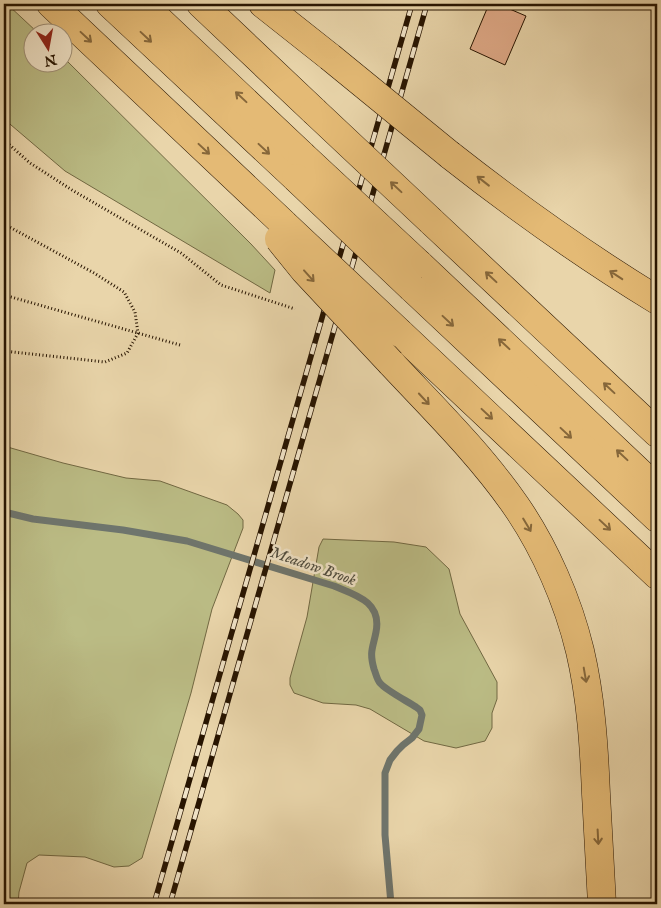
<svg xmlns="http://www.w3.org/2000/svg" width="661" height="908" viewBox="0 0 661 908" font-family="'IM FELL English',serif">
<rect width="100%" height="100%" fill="#e9d5aa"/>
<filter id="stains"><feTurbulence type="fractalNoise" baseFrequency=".004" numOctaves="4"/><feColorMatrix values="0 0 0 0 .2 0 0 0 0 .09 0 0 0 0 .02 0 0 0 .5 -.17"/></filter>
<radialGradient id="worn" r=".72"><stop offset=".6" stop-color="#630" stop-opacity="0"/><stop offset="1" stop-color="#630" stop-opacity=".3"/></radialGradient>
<g fill="#bbbc85" stroke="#716842">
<path d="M4,4H7L37,32H32V62H62L63,57L251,244L275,270L270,293L65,171L4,119Z"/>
<path d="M4,446L63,463L126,478L160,481L227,505L238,514L243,520V528L212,609L191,693L142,858L129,866L114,867L85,857L39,855L27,863L19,892L18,904H4Z"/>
<path d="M323,539L394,542L426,547L449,569L460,614L497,682V699L492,713V728L485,741L456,748L424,741L370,709L356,705L323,703L294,693L290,685V678L307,617L319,547Z"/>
</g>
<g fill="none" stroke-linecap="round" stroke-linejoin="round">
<path stroke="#6e756d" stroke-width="7" d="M4,512L33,519L123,530L187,541L334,586C356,595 382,602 376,632C373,648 369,651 374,669C376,674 377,680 380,683C387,691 407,701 416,707L420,710L422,715L419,729L412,738L403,745L397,751L390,760L385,773V835L391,904"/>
</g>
<path fill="#e0aa88" stroke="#271400" d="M489,4H498L526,16L505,65L470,49Z"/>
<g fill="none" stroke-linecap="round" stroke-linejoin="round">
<defs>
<g id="motorway">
<path d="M51,4L283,223"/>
<path d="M110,4L296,178"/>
<path d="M142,4L302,155"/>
<path d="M201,4L314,111"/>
<path d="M263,4L330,57"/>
<path d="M450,155C516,207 585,256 657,300"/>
<path d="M431,221L657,433"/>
<path d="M419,264L657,489"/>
<path d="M412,288L657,518"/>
<path d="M400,333L657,575"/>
<path d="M391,363C434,409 480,454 516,506C545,548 568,601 580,651C591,698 594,746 596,794C598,831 600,868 602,904"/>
</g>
</defs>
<use href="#motorway" stroke="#271400" stroke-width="29"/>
<g stroke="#271400" stroke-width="3" stroke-dasharray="1 2.5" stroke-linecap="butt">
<path d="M4,140L30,163L72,190L181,253L221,285L295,309"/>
<path d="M4,224L94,273L124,292L135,312L138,333L127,353L105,362L4,351"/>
<path d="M4,295L180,345"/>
</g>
<use href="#motorway" stroke="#e4ba75" stroke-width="28"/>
<defs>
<g id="rail">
<path d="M154,904L412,4"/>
<path d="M170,904L427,4"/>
</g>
</defs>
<use href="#rail" stroke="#271400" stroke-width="5.5"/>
<use href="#rail" stroke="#f1e4c8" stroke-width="4" stroke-dasharray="11" stroke-linecap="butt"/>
<defs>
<g id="motorway-bridge">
<path d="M330,57L450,155"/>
<path d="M314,111L431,221"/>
<path d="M302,155L419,264"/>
<path d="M296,178L412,288"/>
<path d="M284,224L400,333"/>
<path d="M279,239L304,270L391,363"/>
</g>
</defs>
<use href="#motorway-bridge" stroke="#271400" stroke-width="29" stroke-linecap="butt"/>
<use href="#motorway-bridge" stroke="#e4ba75" stroke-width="28"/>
</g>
<defs><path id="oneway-shaft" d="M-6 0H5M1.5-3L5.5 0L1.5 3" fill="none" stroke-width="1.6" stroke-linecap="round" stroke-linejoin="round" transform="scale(1.25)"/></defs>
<g stroke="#86673a">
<use href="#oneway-shaft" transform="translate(86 37) rotate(43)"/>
<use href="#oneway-shaft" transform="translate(146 37) rotate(43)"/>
<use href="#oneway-shaft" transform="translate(241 97) rotate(-137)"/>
<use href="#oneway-shaft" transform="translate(204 149) rotate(43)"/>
<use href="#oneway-shaft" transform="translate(264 149) rotate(43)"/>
<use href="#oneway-shaft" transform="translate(483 181) rotate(-142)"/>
<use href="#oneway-shaft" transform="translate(396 187) rotate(-137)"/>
<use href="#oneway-shaft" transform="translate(616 275) rotate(-147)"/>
<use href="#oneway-shaft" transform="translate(309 276) rotate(48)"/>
<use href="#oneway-shaft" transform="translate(491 277) rotate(-137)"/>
<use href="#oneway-shaft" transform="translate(448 321) rotate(43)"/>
<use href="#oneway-shaft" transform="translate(504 344) rotate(-137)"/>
<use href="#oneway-shaft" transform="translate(609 388) rotate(-137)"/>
<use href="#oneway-shaft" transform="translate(424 399) rotate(47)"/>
<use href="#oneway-shaft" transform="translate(487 414) rotate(43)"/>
<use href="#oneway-shaft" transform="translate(566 433) rotate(43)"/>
<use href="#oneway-shaft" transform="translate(622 455) rotate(-137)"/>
<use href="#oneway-shaft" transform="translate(527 525) rotate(59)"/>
<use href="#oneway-shaft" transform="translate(605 525) rotate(43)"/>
<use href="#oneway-shaft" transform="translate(585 675) rotate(80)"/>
<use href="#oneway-shaft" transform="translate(598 837) rotate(87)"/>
</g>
<g text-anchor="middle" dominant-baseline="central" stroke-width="5" stroke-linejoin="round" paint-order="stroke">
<g font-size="16" font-style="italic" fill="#504d3f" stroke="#f1e4c8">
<text transform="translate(313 567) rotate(19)">Meadow Brook</text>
</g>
</g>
<rect width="661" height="908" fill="none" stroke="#e9d5aa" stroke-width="20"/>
<rect x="5" y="5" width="651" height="898" fill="none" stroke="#271400" stroke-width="2.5"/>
<rect x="10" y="10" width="641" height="888" fill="none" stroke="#271400"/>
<g transform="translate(48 48) rotate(169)"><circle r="24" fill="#f1e4c8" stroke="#a09178"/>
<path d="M0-4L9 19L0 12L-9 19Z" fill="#8f2418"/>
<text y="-8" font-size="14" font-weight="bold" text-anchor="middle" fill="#271400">N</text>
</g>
<rect width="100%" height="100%" filter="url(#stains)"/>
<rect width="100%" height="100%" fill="url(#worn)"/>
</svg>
